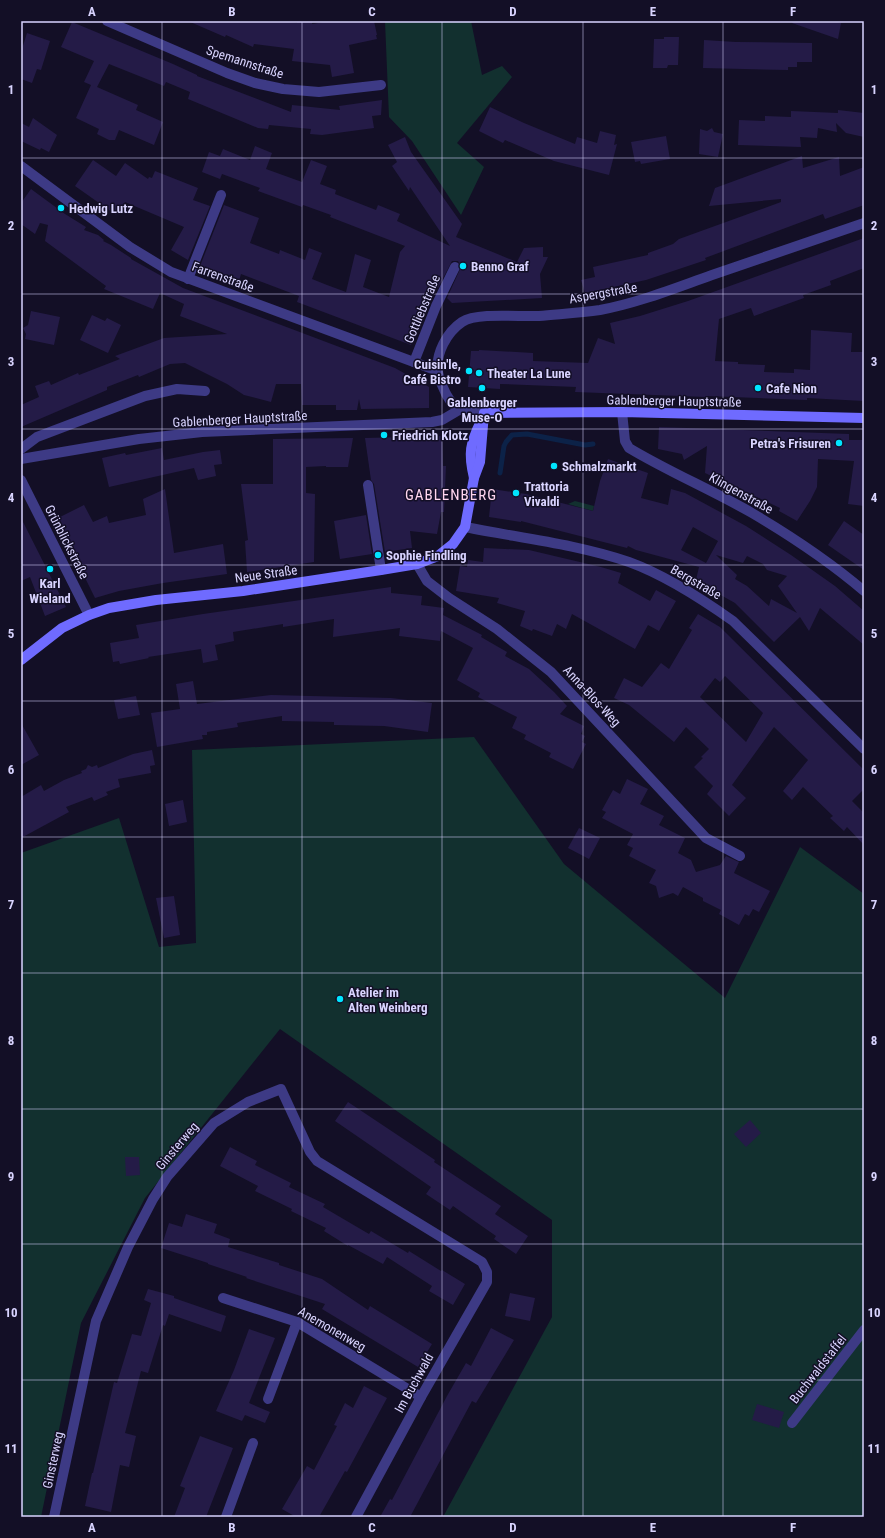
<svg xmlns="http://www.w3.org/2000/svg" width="885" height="1538" viewBox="0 0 885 1538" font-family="'Roboto Condensed',sans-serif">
<rect width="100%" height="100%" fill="#130f26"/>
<g fill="#12302f">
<path d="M385,21H471L482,75L502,66L512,77L457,143L484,167L461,215L412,141L389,117Z"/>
<path d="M575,501L594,506L593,511L568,504Z"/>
<path d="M474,737L564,864L725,998L800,847L864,894V1517H443L552,1317V1220L280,1029L145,1198L81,1323L41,1517H21V853L119,818L159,947L196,943L192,750Z"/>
</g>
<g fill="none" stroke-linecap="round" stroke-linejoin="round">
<path stroke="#0c2248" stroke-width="5" d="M500,473L504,446L506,442L512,435L527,434L585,445L593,444"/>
</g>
<g fill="#241b47" fill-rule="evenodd">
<path d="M188,21H281L297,23V21H313L312,24L329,21H374L377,35H376L377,39L349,45L354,73L332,77L330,65L292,61L294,49L254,44L253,47L226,35L225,37L218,34Z"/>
<path d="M793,21H834L841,23L838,39L792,23Z"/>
<path d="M72,22L173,64L197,75V76L291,112L292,105L340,110L339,106L382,100L381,115L372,116L374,128L322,135L310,134L311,129L269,125L268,129L258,128L188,99L190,92L166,82L164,86L109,64L97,87L138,105L136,110L163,122L154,145L119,130L115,140H109L97,134L99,129L76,118L91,85L84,82L94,61L61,47Z"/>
<path d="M27,33L50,41L41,70L37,69L32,83L21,79V52Z"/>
<path d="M664,37H679L678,65H668L667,68H653L654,39H664Z"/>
<path d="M704,40L736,42L812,43V62H797V67H788V70L703,68Z"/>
<path d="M490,107L524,123L575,144L577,137L597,143L600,131L616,135L614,145L617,144L609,175L554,161L505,140L503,143L479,131Z"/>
<path d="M838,110L864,113V137L846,133L836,123L837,132L818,128L817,138L800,137L801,147L738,145L739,120L765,121V116L791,117V111L838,113Z"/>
<path d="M33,118L57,135L49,152L41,148L40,150L21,141V123L29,127Z"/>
<path d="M712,128L714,132L723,134L718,157L699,154L700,129L707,131Z"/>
<path d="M666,136L670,159L641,164L640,161L635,162L631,142Z"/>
<path d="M405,137L411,152L462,224L456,237L517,262L524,248L543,247V257H548L540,274L542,298L452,303L447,298L461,267L458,261H452L438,288L436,285L411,345L297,302L299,296L241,274L239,281L200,266L224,205L259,218L250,243L279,254L280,250L305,260L309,248L322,253L312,279L327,285L346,292L355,254L371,260L363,287L389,297L400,252L405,246L330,217L331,215L303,205L302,207L258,191L260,188L222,174L220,179L202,172L209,152L220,156L223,149L250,160L255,146L272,153L266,169L302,182L311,160L327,166L320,184L336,190L335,194L376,210L378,205L400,214L397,221L450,246L410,187L409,191L392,166L397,162L388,145Z"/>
<path d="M802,156L803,168L839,157L840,176L864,167V205L825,219L823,214L705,258L706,260L646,280L585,293L581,280L595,277L593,267L648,255V253L673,244L679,239L781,202V199L709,206L715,188Z"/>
<path d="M93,160L116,176L125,163L148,179L149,177L152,178L155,171L198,188L193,200L210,206L188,260L171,250L184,227L125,202L116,215L75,186Z"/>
<path d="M31,189L65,214L86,227L84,230L98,235L104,240L103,241L111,245L131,258V259L183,288L395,368L429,387V408L361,409L359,399L357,410H336V405H302L301,384H276L271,402L244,395L227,384L185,363L170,364L139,377L138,375L107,387V390L21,427V405L39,397L35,386L49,381L51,385L78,373L79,375L120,359L115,356L164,338L227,334L180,316L184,304L160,293L153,309L104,289L106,286L45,241L48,225L40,223L35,234L21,224V203Z"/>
<path d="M864,238V268L830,281L831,285L803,295L804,298L754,316L751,308L719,319L715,361L738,362V364L765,365L764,372L794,373V369L810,370L811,330L852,333L851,352H864V401L807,398V400L707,396V397L575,392L576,387L527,385L500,384V389L468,387L471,351H479V350L533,353V361L588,363L598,338L615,344L610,323L640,316L688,301Z"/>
<path d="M31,311L60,317L54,345L25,339L26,334L23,328L28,325Z"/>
<path d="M92,315L105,321L107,318L121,325L108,353L80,340Z"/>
<path d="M659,427L849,434V440H864V506L848,504L854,461L818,459L817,487L810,501L797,521L779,511L780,508L705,473L707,446L684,460L682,454L658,449Z"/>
<path d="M442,436L443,466H446L444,512H441L437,534L410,531L412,548L385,552L374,484L371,480L365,438Z"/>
<path d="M353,438L348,467H326V466L306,467V493L315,494L314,562L247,572L245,541L248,540L241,484H273V439Z"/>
<path d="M162,448L164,460L203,452L220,450L222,464L214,465L216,476L198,480L194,468L109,487L102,458L125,453L126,455Z"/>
<path d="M608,459L648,473L641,498L668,505L671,489L685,493L746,526L791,555L835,586L864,611V645L820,608L809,631L800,617L774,642L735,603L717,593V591L696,580L699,567L636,550L628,546L627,548L521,521V522L489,517L492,489L526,494L593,511L600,481ZM693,527L718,541L706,563L681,550ZM716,555L743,563L747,556L763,564L767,570L787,576L778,586L797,613L771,599L769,606L747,586L735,579L737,575Z"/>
<path d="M165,489L174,553L223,544L227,574L163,583L119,591L95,598L56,519L84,505L93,522L107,516L109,523L146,515L143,499Z"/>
<path d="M366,515L372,554L340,559L334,521Z"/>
<path d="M21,518L66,607L45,616L30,577L21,581Z"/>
<path d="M844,521L864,535V570L828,545Z"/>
<path d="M484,548L529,550L601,567L621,573L618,583L650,601L656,590L676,601L659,631L648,625L635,649L572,614L566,629L557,624L552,636L533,629L532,631L520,626L525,611L497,603L499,598L456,591L460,566L467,567L468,560L483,562Z"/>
<path d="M391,587V593L422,596L421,605L444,608L443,615L482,635L481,637L507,652L505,656L529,669L554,692L567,706L560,714L584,726L581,734L585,736L582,742L586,744L573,769L549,757L551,753L524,739L526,735L512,728L517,717L478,697L480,693L457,680L473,648L441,631L440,641L399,636L400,628L333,637L334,619L283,627V624L233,632L234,641L215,645L218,660L203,663L201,649L148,657L149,658L120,664L119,661L113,662L110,643L139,638L136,625L203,614Z"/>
<path d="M698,614L720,627L864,770V789L852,801L864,813V845L847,827L844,831L830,818L833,816L803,787L792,800L783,791L808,760L774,727L732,785L746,798L729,816L707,794L713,786L694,767L703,758L701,757L709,749L686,727L674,742L629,705L614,698L624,678L642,687L661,663L669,669L692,630L689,628ZM725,676L763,713L746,742L700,697L715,678L720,682Z"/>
<path d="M193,681L197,704L271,695L391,698L432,703L428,732L384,726L334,725V722L282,721V716L237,723L238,727L207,732V735H202L203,739L157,747L151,713L180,709L176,684Z"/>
<path d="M136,696L140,715L118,719L114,700Z"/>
<path d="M21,723L39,755L21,765Z"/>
<path d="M152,750L155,765L150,766L151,773L118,779L120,787L106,792L108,795L94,801L92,797L66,807L69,812L21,838V797L41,785L44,791L64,780L82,773L81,771L86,769L88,765L92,767L97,765L98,768L133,754Z"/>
<path d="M627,779L648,789L640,804L664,816L659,825L685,838L678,853L691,860L696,872L720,865L726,856L739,862L734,873L770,891L759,912L753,909L749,916L745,914L739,925L719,914L721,910L703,901V898L683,887L678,896L673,893L659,898L656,886L649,883L656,870L629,856L633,848L627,845L633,834L602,818L606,812L602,810L613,790L620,794Z"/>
<path d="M183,800L187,822L169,826L165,804Z"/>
<path d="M579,828L600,838L589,859L568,848Z"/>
<path d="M174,896L180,935L164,938L156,898Z"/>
<path d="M348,1102L435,1160L434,1162L501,1206L495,1214L528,1236L516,1254L494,1239L496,1236L453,1206L450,1210L426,1194L431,1187L335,1121Z"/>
<path d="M750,1120L761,1133L746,1147L734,1134Z"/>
<path d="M230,1147L257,1161L255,1165L291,1183L289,1187L325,1204L323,1207L369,1234L371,1231L408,1253L409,1251L441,1271L442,1270L465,1284L453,1305L429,1291L432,1286L387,1257L383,1264L348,1245V1246L324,1231L326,1228L291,1211L292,1209L255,1191L258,1186L220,1166Z"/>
<path d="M125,1157H139L140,1175L126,1176Z"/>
<path d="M186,1214L217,1224L214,1233L230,1239L228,1247L279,1263V1265L322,1279L368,1310L370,1306L432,1344L418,1367L322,1309L325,1304L246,1278L247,1277L208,1264V1263L161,1248L169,1223L182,1227Z"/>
<path d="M148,1289L174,1296V1298L226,1316L221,1332L169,1314L165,1326L163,1325L148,1373L141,1371L125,1433L136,1436L129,1467L120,1465L111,1512L85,1506L92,1473H93L114,1382L117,1383L132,1334L141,1336L151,1303L144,1300Z"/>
<path d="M510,1293L535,1298L530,1321L505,1316Z"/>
<path d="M491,1328L514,1340L476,1403L472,1401L410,1517H380L390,1499L392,1500L447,1396L466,1363L471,1366Z"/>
<path d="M249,1329L275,1338L249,1403L270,1412L265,1423L245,1415L242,1421L216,1411L234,1370Z"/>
<path d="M364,1386L387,1398L347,1472L345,1471L319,1517H296L282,1509L307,1466L314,1470L337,1426L334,1425L345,1403L353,1408Z"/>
<path d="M757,1404L784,1412L779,1428L752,1420Z"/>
<path d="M200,1436L233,1448L206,1517H174L185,1488L180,1486Z"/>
</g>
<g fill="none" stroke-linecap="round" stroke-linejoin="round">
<g stroke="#3d3a85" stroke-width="10">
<path d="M188,279L221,195"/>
<path d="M368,485L381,570"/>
<path d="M268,1399L297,1322"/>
<path d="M792,1423L864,1330"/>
</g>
<g stroke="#3d3a85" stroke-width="10">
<path d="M107,21L227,73L255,83L283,89L319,92L381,85"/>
<path d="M21,166L130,247L171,272L438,371"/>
<path d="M414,362L436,306L455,267"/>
<path d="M622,412L625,441L629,448C669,472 712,490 752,513C791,536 830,562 864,591"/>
<path d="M484,413C465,413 456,412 446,394C443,387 439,380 438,372C435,354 447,332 462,322C477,312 520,317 539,316C559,314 580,313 600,310C638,303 675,288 712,275C763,258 813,240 864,223"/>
<path d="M21,449L37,437L145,396L177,389L205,391"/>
<path d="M21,459L139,439L202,432L432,422L442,420L459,410"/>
<path d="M21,480L89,615"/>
<path d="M465,527C520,538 576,544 629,562C665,575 702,599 733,621L864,749"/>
<path d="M417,564L427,581L449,598L497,629L551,672L706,838L740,856"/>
<path d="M223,1298L297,1322L421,1397"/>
<path d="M54,1517L96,1321L128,1247L153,1199L167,1177L214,1123L248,1102L281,1089L310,1152L317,1161L482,1262L487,1272V1282L421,1397L356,1517"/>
<path d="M226,1517L253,1443"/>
</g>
<g stroke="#6f6bff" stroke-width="10">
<path d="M484,413L622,412L864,418"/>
<path d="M474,478C468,453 470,444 481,421"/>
<path d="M21,660L62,628L89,615L109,608L156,600L243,591L381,570L417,564L438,556L453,544L465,527L474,478L480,462L484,413"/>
</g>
</g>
<path fill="none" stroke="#d9d4ff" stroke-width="1" stroke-opacity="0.55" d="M162,21V1517M302,21V1517M442,21V1517M583,21V1517M723,21V1517M21,158H864M21,294H864M21,429H864M21,565H864M21,701H864M21,837H864M21,973H864M21,1109H864M21,1244H864M21,1380H864"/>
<g fill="#00e5ff" stroke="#130f26" stroke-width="1.5">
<circle cx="61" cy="208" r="4"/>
<circle cx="463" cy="266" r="4"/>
<circle cx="469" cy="371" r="4"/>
<circle cx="479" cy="373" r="4"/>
<circle cx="482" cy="388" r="4"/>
<circle cx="758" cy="388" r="4"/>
<circle cx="384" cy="435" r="4"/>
<circle cx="839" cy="443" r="4"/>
<circle cx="554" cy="466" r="4"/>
<circle cx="516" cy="493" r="4"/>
<circle cx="378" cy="555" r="4"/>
<circle cx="50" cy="569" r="4"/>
<circle cx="340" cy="999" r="4"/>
</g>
<g text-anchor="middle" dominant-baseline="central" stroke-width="3" stroke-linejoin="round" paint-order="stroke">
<g font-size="13" fill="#d9d4ff" stroke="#130f26">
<text transform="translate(245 62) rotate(18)">Spemannstraße</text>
<text transform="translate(223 277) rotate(20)">Farrenstraße</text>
<text transform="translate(603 293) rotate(-10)">Aspergstraße</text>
<text transform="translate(422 309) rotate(-67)">Gottliebstraße</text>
<text transform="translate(674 401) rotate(1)">Gablenberger Hauptstraße</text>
<text transform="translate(240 419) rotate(-3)">Gablenberger Hauptstraße</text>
<text transform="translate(741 493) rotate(29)">Klingenstraße</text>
<text transform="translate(67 542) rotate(63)">Grünblickstraße</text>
<text transform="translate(266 574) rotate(-8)">Neue Straße</text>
<text transform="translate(696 582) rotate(30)">Bergstraße</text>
<text transform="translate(592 696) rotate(47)">Anna-Blos-Weg</text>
<text transform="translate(177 1146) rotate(-50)">Ginsterweg</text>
<text transform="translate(332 1329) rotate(30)">Anemonenweg</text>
<text transform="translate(818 1369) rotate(-52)">Buchwaldstaffel</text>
<text transform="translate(414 1383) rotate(-61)">Im Buchwald</text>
<text transform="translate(53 1460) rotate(-78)">Ginsterweg</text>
</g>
<g font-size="13" font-weight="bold" fill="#d9d4ff" stroke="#130f26" text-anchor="start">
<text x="69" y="208">Hedwig Lutz</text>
<text x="471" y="266">Benno Graf</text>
<text x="461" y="364" text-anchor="end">Cuisin'le,<tspan x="461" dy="15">Café Bistro</tspan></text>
<text x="487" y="373">Theater La Lune</text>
<text x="766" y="388">Cafe Nion</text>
<text x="482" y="402" text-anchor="middle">Gablenberger<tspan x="482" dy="15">Muse-O</tspan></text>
<text x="392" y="435">Friedrich Klotz</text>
<text x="831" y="443" text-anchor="end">Petra's Frisuren</text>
<text x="562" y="466">Schmalzmarkt</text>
<text x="524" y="486">Trattoria<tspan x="524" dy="15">Vivaldi</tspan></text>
<text x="386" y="555">Sophie Findling</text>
<text x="50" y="583" text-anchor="middle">Karl<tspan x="50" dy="15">Wieland</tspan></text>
<text x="348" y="992">Atelier im<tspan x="348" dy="15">Alten Weinberg</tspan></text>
</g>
<g font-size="15" letter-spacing="1" fill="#ffd6f0" stroke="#130f26">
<text x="451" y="495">GABLENBERG</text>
</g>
</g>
<rect width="885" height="1538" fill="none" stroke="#130f26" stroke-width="44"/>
<rect x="22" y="22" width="841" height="1494" fill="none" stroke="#d9d4ff" stroke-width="1.5"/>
<g font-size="13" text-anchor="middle" font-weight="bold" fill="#d9d4ff">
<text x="92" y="16">A</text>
<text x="232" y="16">B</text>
<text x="372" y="16">C</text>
<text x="513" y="16">D</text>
<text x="653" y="16">E</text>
<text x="793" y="16">F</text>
<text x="11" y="94">1</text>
<text x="874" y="94">1</text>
<text x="11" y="230">2</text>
<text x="874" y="230">2</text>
<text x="11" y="366">3</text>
<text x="874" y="366">3</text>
<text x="11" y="502">4</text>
<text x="874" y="502">4</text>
<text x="11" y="638">5</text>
<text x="874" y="638">5</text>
<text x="11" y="774">6</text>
<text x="874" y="774">6</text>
<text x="11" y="909">7</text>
<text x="874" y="909">7</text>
<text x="11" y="1045">8</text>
<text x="874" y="1045">8</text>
<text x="11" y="1181">9</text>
<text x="874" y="1181">9</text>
<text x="11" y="1317">10</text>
<text x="874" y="1317">10</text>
<text x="11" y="1453">11</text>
<text x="874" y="1453">11</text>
<text x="92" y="1532">A</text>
<text x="232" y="1532">B</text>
<text x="372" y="1532">C</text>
<text x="513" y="1532">D</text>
<text x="653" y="1532">E</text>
<text x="793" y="1532">F</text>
</g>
</svg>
